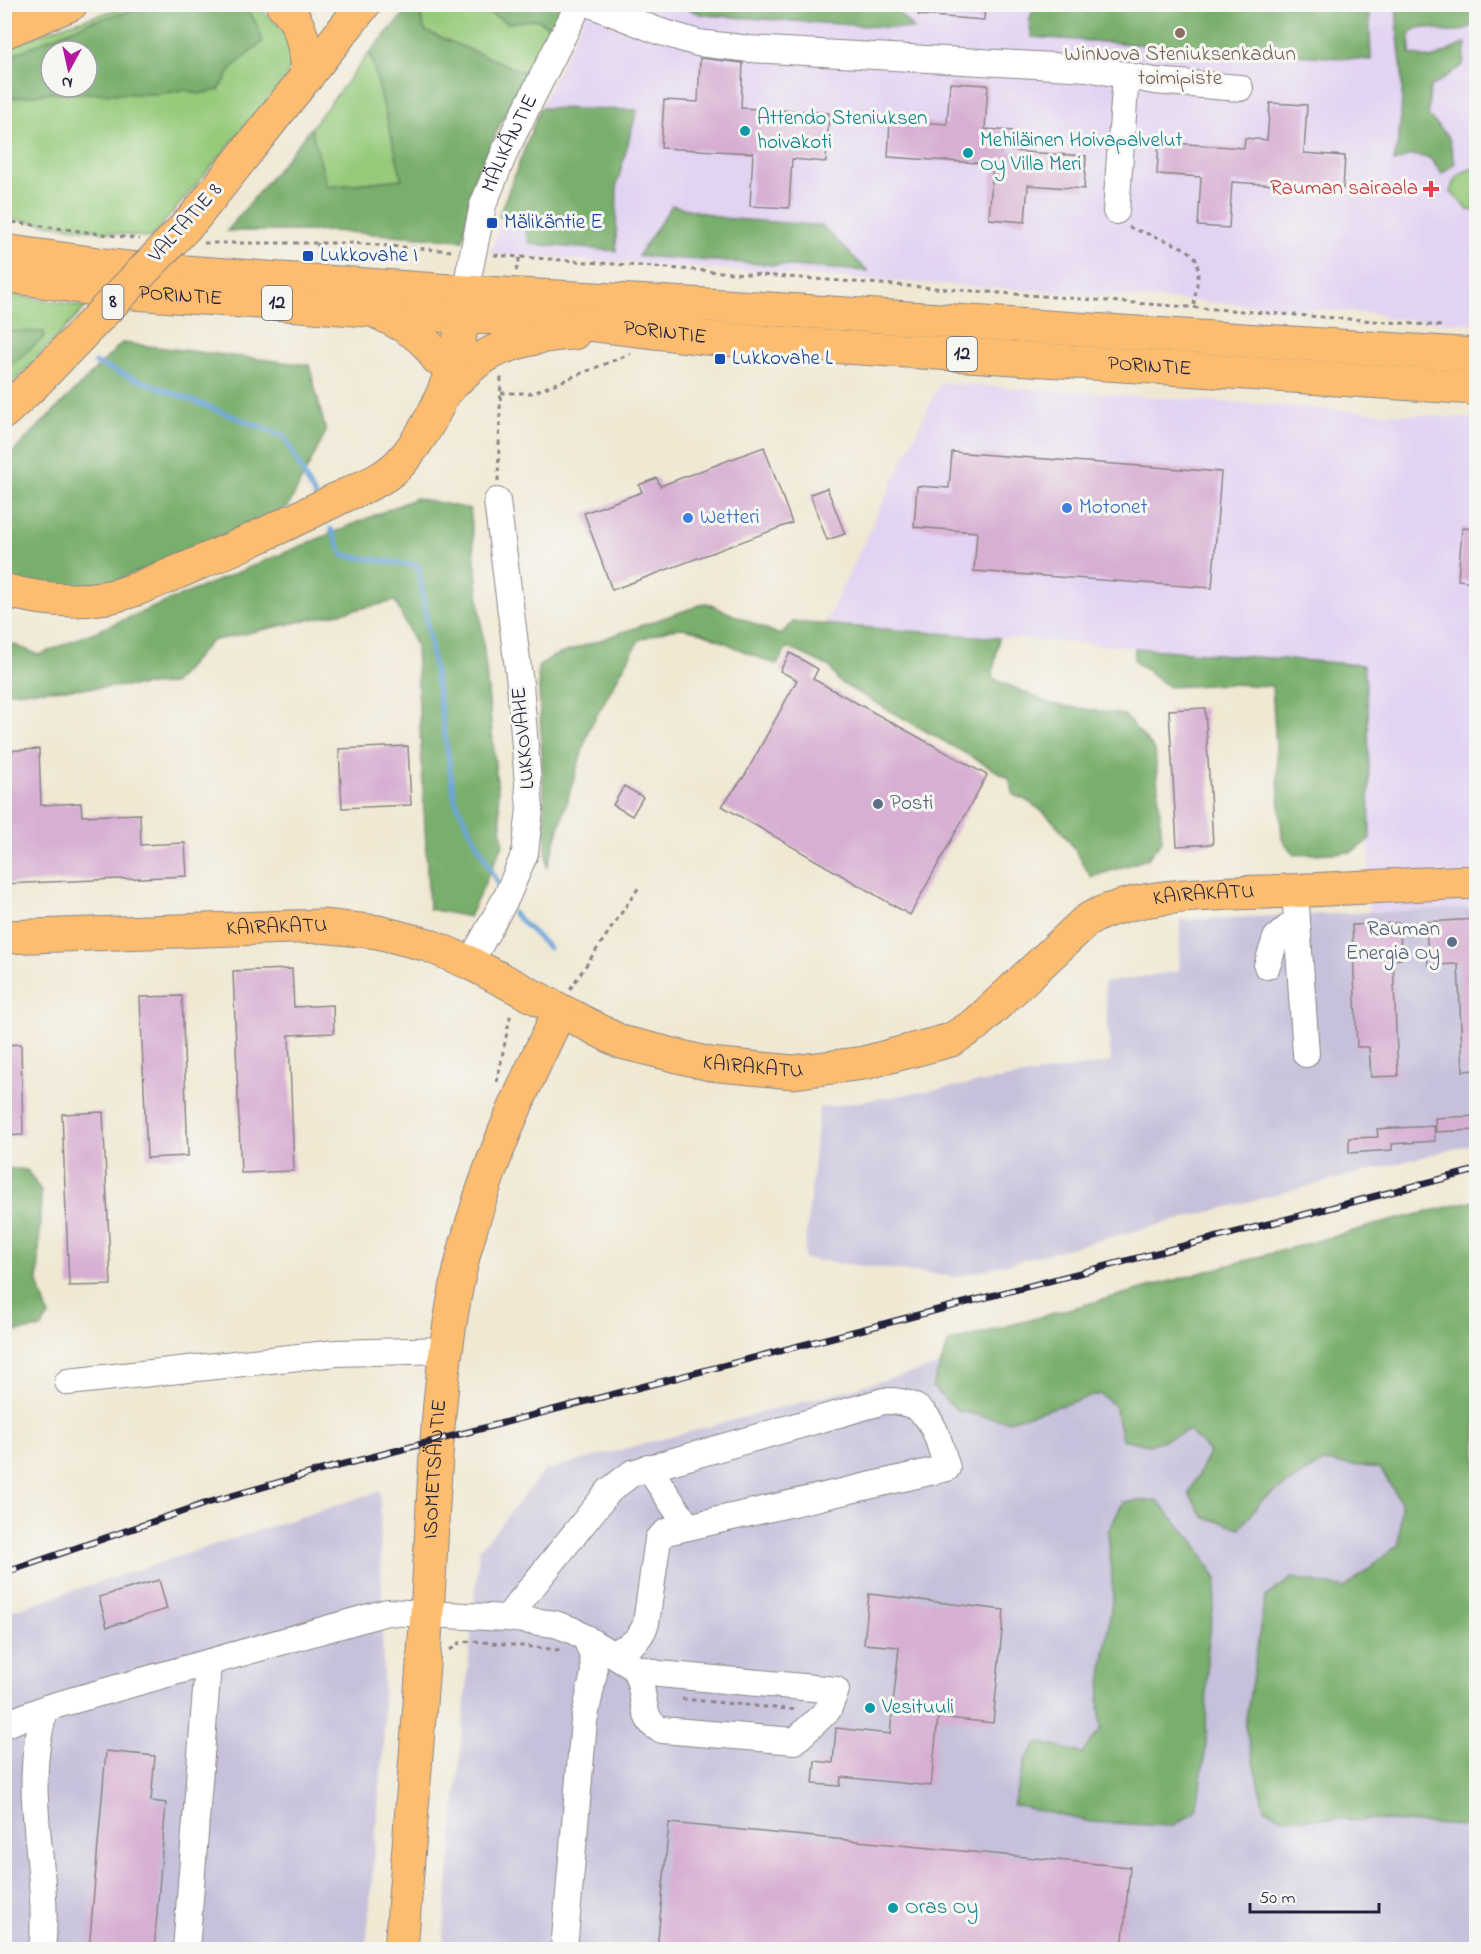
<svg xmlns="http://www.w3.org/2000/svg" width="1481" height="1954" viewBox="0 0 1481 1954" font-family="'Indie Flower',sans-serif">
<rect width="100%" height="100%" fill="#f6f6f2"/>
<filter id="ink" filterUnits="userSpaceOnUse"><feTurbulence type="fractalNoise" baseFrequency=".0167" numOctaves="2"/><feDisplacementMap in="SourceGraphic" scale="12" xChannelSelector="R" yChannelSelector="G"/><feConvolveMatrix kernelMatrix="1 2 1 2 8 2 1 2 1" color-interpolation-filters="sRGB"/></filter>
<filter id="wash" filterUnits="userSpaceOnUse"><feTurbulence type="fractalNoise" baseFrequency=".008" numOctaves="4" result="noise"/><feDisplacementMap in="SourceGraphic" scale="24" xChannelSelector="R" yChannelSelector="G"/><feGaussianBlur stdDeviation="1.35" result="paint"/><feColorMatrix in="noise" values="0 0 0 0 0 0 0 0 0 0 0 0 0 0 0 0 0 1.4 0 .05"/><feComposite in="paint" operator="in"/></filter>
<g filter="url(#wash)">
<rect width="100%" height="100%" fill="#f0e8d3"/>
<g fill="#e3d3f2">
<path d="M590,5H1476V324L1382,318V314L490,254L540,108Z"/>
<path d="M940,383L1476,419V908L1369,912L1368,711L1364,665L825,624Z"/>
</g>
<g fill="#c6c0da">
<path d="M1476,908V1143L956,1277L804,1259L819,1108L1111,1062L1104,983L1179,971L1180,920Z"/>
<path d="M1476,1231V1907L1472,1949L442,1950L479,1550L545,1470L1099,1323Z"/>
<path d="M380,1491L384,1740L366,1949H5L4,1613Z"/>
</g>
<g fill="#97cb7c" stroke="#5c765c" stroke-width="1.5" fill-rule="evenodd">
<path d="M132,5H255L288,33L294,54L287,77L151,238L5,218V47L68,24ZM51,51H87V87H51Z"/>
<path d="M424,5H472L509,23L536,19L552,28L525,73L425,31L421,18Z"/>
<path d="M370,52L403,179L327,187L311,128Z"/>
<path d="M1476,168V211L1468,210L1451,192C1455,177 1460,171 1476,168Z"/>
<path d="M5,293L86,307L5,391V365H11L5,331Z"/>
</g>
<g fill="#79af6c" stroke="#4e6854" stroke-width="1.5" fill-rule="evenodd">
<path d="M233,5C253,8 256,23 263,41L233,67L219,90L198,94L185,90L157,94L50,93L5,99V58L89,22L155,5ZM51,51H87V87H51Z"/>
<path d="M412,5H424L421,18L425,31L525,73L472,183L463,240L332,231H227L311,128L327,187L402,179L370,52Z"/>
<path d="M472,5H563L552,28L536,19L509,23Z"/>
<path d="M678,5H891L914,29L703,15Z"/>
<path d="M1035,5H1369L1371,60L1032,37L1029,21Z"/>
<path d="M1397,5L1476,6V25C1469,27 1460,32 1452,32C1436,33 1425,20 1410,33V54L1431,59L1466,43L1463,65L1430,88L1428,115L1449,138L1455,163L1442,174L1430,158L1411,155L1394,162C1400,135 1403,103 1402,74C1400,51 1396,28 1397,5Z"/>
<path d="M540,108L637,110L617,184L616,251L530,244L524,227L499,216Z"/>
<path d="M672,205L723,218L822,226L868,271L638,256Z"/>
<path d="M5,331L44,332L45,336L11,365H5Z"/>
<path d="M122,343L309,365L326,432L288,507L104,586L64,590L5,579V460Z"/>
<path d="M416,498L470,509L503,844L469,917L429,909L416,646L395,601L211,641L173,684L5,692V641L39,655Z"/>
<path d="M706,603L780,635L793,622L999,638L992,678L1051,704L1124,715L1155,750L1162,841L1147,859L1091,877C1071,842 1053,810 1014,795L1009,778L839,682L830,667L788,647L777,664C747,657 708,629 680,628C668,628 651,636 639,640L589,729L547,868L538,667L552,657Z"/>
<path d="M1135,648L1364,665L1368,711L1370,840L1351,852L1294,855L1282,839L1272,686L1228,684L1169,687L1134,661Z"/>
<path d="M4,1168L27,1170L41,1191L38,1283L49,1316L41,1328L7,1333L4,1332Z"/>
<path d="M1476,1200V1827L1375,1820L1283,1818L1264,1808L1245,1726L1265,1597L1292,1578L1345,1588L1399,1544L1401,1502L1380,1468L1323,1462L1263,1499L1240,1528L1204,1517L1189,1494L1209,1452L1189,1431L1149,1445L1122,1439L1115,1406L1100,1394L1008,1421L958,1411L932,1387L949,1342L1375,1225Z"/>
<path d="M1156,1500L1194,1541L1217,1580L1207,1655L1206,1747L1196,1812L1172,1826L1091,1822L1013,1805L1025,1761L1038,1742L1082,1753L1101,1729L1099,1700L1113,1593L1108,1532L1123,1502Z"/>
</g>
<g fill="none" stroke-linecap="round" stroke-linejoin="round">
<g stroke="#6aa4d9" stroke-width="5">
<path d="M95,363L284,436L315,496"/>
<path d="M331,529L343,555L418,566L455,800L498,884"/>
<path d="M513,913L549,948"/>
</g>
</g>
<g id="blocks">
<g fill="#d7afd2">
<path d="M918,4H985L984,20L918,15Z"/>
<path d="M700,58L743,63L741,108L829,113L826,162L792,159L789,208L750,206L753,153L661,148L664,100L698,102Z"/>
<path d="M950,83L988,85L985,129L1012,131L1010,151L1086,156L1084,189L1028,185L1025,222L989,219L993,164L888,157L890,120L947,124Z"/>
<path d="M1270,103L1307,105L1304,153L1345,156L1343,189L1232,182L1229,228L1198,226L1201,177L1157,174L1159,142L1244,148L1245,138L1267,140Z"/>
<path d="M764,447L792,523L612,590L584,513L642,492L639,485L657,478L660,486Z"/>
<path d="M952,452L1221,472L1212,588L974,571L977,532L914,527L917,486L949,488Z"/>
<path d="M827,488L845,534L827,540L810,494Z"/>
<path d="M1462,528L1476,529V582L1458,580Z"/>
<path d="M790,653L818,669L813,679L987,775L910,915L722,806L745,775L797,680L780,671Z"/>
<path d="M1205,708L1213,844L1177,846L1169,710Z"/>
<path d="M408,746L411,805L342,808L339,749Z"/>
<path d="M39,749L41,805L81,803L82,816L140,814L141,845L185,843L187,876L4,884V751Z"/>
<path d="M624,786L643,797L632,816L613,805Z"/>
<path d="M1476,919V1070L1463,1071L1458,964L1428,965L1426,922Z"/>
<path d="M1400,923L1401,959L1393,960L1398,1076L1371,1077L1369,1047H1357L1352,925Z"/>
<path d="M292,969L294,1007L333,1005L334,1033L289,1035L294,1171L241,1173L233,971Z"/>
<path d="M182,996L188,1156L147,1158L140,997Z"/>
<path d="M21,1044L23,1135L4,1136V1045Z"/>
<path d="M103,1112L111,1285L69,1286L62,1114Z"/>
<path d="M1476,1116V1130L1436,1132L1435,1118Z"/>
<path d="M1434,1126L1435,1141L1392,1144V1150L1349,1153V1138L1378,1137L1377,1129Z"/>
<path d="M159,1580L167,1609L107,1627L99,1597Z"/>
<path d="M869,1594L1004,1610L993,1723L938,1717L931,1786L841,1777L840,1786L813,1784L815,1761L833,1763L836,1728L890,1734L899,1647L864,1644Z"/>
<path d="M106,1751L155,1756L151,1801L166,1803L154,1950H89Z"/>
<path d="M669,1823L1130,1867L1122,1950H657Z"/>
</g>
</g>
</g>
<g filter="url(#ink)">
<use href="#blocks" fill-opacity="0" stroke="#898587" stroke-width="1.5"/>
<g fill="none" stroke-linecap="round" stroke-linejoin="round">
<defs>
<g id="minor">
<path d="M590,4L658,31L698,43L750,49L1088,68L1154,81L1240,88"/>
<path d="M1116,211L1126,75"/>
<path id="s1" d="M465,292L483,205L506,149L579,4"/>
<path d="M1295,891L1306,1054"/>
<path d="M470,963L507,896L525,853L530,809L520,684L497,501"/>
<path d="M1267,966L1276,938L1297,920"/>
<path d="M68,1382L336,1353L446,1350"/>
<path d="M648,1467L688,1527"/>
<path d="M507,1618L609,1491L632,1473L884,1401C931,1399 935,1430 947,1468L666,1532L658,1539L646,1623C640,1641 630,1647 612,1653"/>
<path d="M4,1725L46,1708L387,1612L507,1618L555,1624L572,1630L633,1667L659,1674L836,1690L828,1710L795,1741L662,1730C637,1722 648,1686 633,1667"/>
<path d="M42,1950C51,1868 18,1788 46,1708"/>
<path d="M186,1950L208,1664"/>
<path d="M564,1950L584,1721L594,1673L593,1657L586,1638"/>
</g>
<g id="major">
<path id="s2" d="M4,937L322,926L378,932L428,945L470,963L621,1042L710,1064L793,1072L864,1063L951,1040L976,1024L1086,921C1134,891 1231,894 1288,891C1351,888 1414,884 1476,882"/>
<path id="s3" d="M401,1950C409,1837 419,1725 427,1613C435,1492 435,1371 464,1253C486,1168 521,1090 560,1011"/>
</g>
<g id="highway">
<path d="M282,4C303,23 306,50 307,77"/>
<path d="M4,32L71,4"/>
<path d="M193,219L364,4"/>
<path d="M4,251L127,268L465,292L708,305L1476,355"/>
<path id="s4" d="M4,275L106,291L464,317L547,319L706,338L1476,388"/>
<path d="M379,313C403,325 423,334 437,358"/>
<path d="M445,391C457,380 470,365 484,357C509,342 545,334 574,333"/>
<path d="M4,412L33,385"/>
<path d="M4,590C39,600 72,603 108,597C135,592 160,579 185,569C236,548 285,525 335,500C357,489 384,481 401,462C441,416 462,354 465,294"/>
</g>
</defs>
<use href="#minor" stroke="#898587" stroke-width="28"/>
<use href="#major" stroke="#898587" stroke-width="35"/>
<use href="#highway" stroke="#898587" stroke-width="35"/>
<g stroke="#898587" stroke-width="3" stroke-dasharray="4.5 4.5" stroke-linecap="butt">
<path d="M4,221L140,239"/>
<path d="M1129,227C1144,234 1190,245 1196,259C1201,272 1195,292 1194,306"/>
<path d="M204,243H352L452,251"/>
<path d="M318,243V257"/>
<path d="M494,255L1442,326"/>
<path d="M516,271L520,257"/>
<path d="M501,393H532L630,354"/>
<path d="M498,481L501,377"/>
<path d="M570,989L639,887"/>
<path d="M497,1082L511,1012"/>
<path d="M450,1650L459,1643L474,1641L560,1650"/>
<path d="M682,1699L798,1710"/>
</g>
<use href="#minor" stroke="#fff" stroke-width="26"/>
<use href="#major" stroke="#fcbd6f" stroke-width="33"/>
<use href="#highway" stroke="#fcbd6f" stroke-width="33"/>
<defs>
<path id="rail" d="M4,1573L204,1504L318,1471L1476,1170"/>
</defs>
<use href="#rail" stroke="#22223b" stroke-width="7"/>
<use href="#rail" stroke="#f6f6f2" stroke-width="4.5" stroke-dasharray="14" stroke-linecap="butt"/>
<defs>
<path id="highway-bridge" d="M33,385L193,219"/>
</defs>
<use href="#highway-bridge" stroke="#898587" stroke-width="35" stroke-linecap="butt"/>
<use href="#highway-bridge" stroke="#fcbd6f" stroke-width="33"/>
</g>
</g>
<circle fill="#8d6e63" stroke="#f6f6f2" stroke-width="2" cx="1180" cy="33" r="6"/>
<g fill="#0f9aa8" stroke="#f6f6f2" stroke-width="2">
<circle cx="745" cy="131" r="6"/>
<circle cx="968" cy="153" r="6"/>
<circle cx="870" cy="1708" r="6"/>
<circle cx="893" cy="1908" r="6"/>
</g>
<path fill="#e0444e" stroke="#f6f6f2" stroke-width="2" d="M1428 180h6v6h6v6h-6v6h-6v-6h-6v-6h6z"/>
<g fill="#1a4fb4" stroke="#f6f6f2" stroke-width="2">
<rect x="486" y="217" width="12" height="12" rx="3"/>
<rect x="302" y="250" width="12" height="12" rx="3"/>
<rect x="714" y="353" width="12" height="12" rx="3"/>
</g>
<g fill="#3f7fe0" stroke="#f6f6f2" stroke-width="2">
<circle cx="1067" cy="508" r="6"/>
<circle cx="688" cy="518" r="6"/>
</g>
<g fill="#5c6f8a" stroke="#f6f6f2" stroke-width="2">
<circle cx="878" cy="804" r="6"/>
<circle cx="1452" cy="942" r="6"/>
</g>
<g text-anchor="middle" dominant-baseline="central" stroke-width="6" stroke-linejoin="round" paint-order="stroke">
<g fill="#f6f6f2" stroke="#626272" stroke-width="1.5">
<rect x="102.5" y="285" width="21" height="34" rx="4.5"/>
<rect x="262" y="286" width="30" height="34" rx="4.5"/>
<rect x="947" y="337" width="30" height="34" rx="4.5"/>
</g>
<g font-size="20" font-weight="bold" fill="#22223b">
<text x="113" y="302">8</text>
<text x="277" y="303">12</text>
<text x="962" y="354">12</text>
</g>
<g font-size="21" fill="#785e54" stroke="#f6f6f2">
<text x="1180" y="55">WinNova Steniuksenkadun<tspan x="1180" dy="24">toimipiste</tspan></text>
</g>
<g font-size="21" fill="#0d838f" stroke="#f6f6f2" text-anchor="start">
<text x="757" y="119">Attendo Steniuksen<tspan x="757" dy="24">hoivakoti</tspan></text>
<text x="980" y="141">Mehiläinen Hoivapalvelut<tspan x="980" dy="24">Oy Villa Meri</tspan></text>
<text x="882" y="1708">Vesituuli</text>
<text x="905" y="1908">Oras Oy</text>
</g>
<g font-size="21" fill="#22223b" stroke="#f6f6f2">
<text stroke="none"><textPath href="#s1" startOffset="156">MÄLIKÄNTIE</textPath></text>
<text transform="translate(186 223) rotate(-48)">VALTATIE 8</text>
<text stroke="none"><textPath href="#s4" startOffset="178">PORINTIE</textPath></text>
<text stroke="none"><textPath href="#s4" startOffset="664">PORINTIE</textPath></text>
<text stroke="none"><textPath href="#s4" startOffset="1150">PORINTIE</textPath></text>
<text transform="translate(524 738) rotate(-95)">LUKKOVAHE</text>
<text stroke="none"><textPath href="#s2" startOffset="1281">KAIRAKATU</textPath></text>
<text stroke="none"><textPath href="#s2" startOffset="273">KAIRAKATU</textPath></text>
<text stroke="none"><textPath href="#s2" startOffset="777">KAIRAKATU</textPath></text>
<text stroke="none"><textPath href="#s3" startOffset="482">ISOMETSÄNTIE</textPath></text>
</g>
<g font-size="21" fill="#be3a42" stroke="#f6f6f2" text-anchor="end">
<text x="1418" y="189">Rauman sairaala</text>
</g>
<g font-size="21" fill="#164399" stroke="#f6f6f2" text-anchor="start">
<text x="504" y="223">Mälikäntie E</text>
<text x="320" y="256">Lukkovahe I</text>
<text x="732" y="359">Lukkovahe L</text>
</g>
<g font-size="21" fill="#366cbe" stroke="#f6f6f2" text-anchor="start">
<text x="1079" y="508">Motonet</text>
<text x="700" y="518">Wetteri</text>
</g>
<g font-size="21" fill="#4e5e75" stroke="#f6f6f2" text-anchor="start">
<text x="890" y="804">Posti</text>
<text x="1440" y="930" text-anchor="end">Rauman<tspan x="1440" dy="24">Energia Oy</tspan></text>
</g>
</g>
<rect width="1481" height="1954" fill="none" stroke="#f6f6f2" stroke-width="24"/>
<g transform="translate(69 69) rotate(188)"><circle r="28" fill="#f6f6f2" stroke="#a1a1a9" stroke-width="1.5"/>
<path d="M0-4.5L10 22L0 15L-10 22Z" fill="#b5179e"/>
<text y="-9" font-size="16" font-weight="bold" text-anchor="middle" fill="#22223b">N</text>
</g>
<path d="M1250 1903v9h129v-9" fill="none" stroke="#22223b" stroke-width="3"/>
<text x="1259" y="1903" font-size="18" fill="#22223b" stroke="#f6f6f2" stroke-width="4.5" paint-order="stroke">50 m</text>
</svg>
